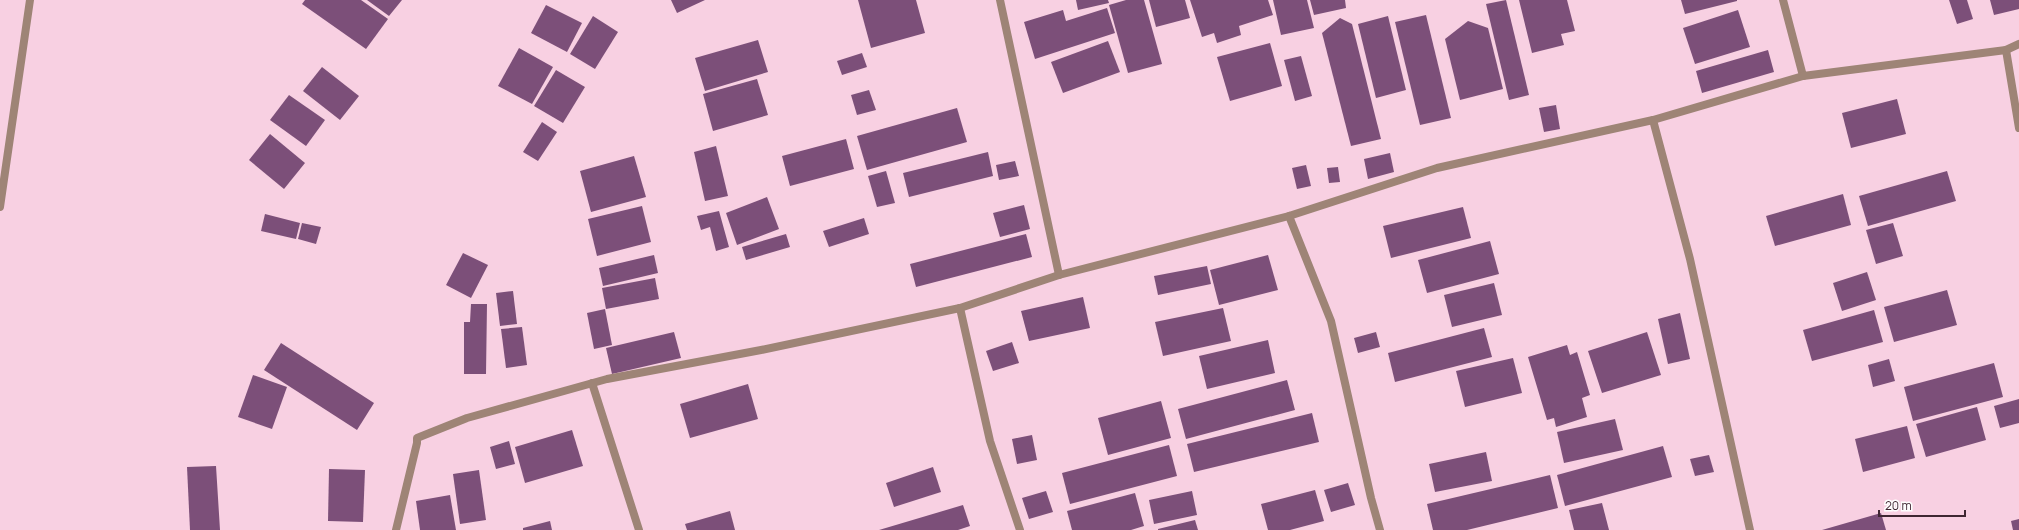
<svg xmlns="http://www.w3.org/2000/svg" width="2019" height="530" viewBox="0 0 2019 530" font-family="Manrope,sans-serif">
<rect width="100%" height="100%" fill="#f8d0e2"/>
<g fill="#7c4f79">
<path d="M305,0H361L388,19L366,49L302,4Z"/>
<path d="M367,0H402L389,16Z"/>
<path d="M671,0H705L677,13Z"/>
<path d="M858,0H916L925,33L871,48Z"/>
<path d="M1076,0H1108L1109,3L1078,10Z"/>
<path d="M1126,0H1144L1162,64L1128,73L1109,5Z"/>
<path d="M1149,0H1185L1190,18L1156,27Z"/>
<path d="M1190,0H1268L1273,15L1239,26L1241,35L1217,43L1214,33L1202,37Z"/>
<path d="M1273,0H1307L1314,28L1281,35Z"/>
<path d="M1310,0H1345L1346,8L1314,15Z"/>
<path d="M1506,0L1529,95L1509,100L1486,4Z"/>
<path d="M1519,0H1567L1575,31L1561,34L1564,45L1532,53Z"/>
<path d="M1681,0H1737V1L1685,14Z"/>
<path d="M1949,0H1967L1973,19L1957,24Z"/>
<path d="M1990,0H2019V9L1994,15Z"/>
<path d="M546,5L582,23L567,52L531,33Z"/>
<path d="M1107,8L1115,33L1035,59L1024,22L1063,10L1066,21Z"/>
<path d="M1738,10L1750,47L1695,64L1683,28Z"/>
<path d="M1426,15L1451,118L1420,125L1395,22Z"/>
<path d="M593,16L618,32L595,69L570,54Z"/>
<path d="M1388,16L1406,90L1376,98L1358,24Z"/>
<path d="M1340,18L1352,24L1381,139L1351,146L1322,33Z"/>
<path d="M1468,21L1488,28L1503,89L1460,100L1445,39Z"/>
<path d="M758,40L768,72L705,91L695,58Z"/>
<path d="M1108,41L1120,72L1063,93L1051,62Z"/>
<path d="M1270,43L1282,86L1230,101L1217,57Z"/>
<path d="M519,48L553,67L532,104L498,86Z"/>
<path d="M1768,50L1774,72L1702,93L1696,71Z"/>
<path d="M862,53L867,67L842,75L837,61Z"/>
<path d="M1301,56L1312,96L1295,101L1284,60Z"/>
<path d="M322,67L359,96L340,120L303,91Z"/>
<path d="M556,70L585,87L563,123L534,106Z"/>
<path d="M757,79L768,115L713,131L703,94Z"/>
<path d="M869,90L876,110L857,115L851,95Z"/>
<path d="M289,95L325,120L306,146L270,120Z"/>
<path d="M1897,99L1906,134L1851,148L1842,113Z"/>
<path d="M1556,105L1560,129L1544,132L1539,108Z"/>
<path d="M957,108L967,142L867,170L857,136Z"/>
<path d="M542,122L557,132L538,161L523,152Z"/>
<path d="M270,134L305,163L284,189L249,160Z"/>
<path d="M846,139L854,169L790,186L782,156Z"/>
<path d="M716,146L728,196L705,201L694,152Z"/>
<path d="M988,152L993,176L909,197L903,173Z"/>
<path d="M1390,153L1394,172L1368,179L1364,159Z"/>
<path d="M634,156L646,197L591,212L580,171Z"/>
<path d="M1015,161L1019,176L999,180L996,165Z"/>
<path d="M1306,165L1311,186L1297,189L1292,168Z"/>
<path d="M1338,167L1340,182L1329,183L1327,168Z"/>
<path d="M886,171L895,203L877,207L868,176Z"/>
<path d="M1947,171L1956,201L1868,226L1859,196Z"/>
<path d="M1843,194L1851,225L1775,246L1766,216Z"/>
<path d="M767,197L779,229L737,245L726,213Z"/>
<path d="M1024,205L1030,229L1000,237L993,213Z"/>
<path d="M642,206L651,242L597,256L588,219Z"/>
<path d="M1463,207L1471,238L1391,258L1383,226Z"/>
<path d="M719,211L729,247L716,251L710,227L701,230L697,216Z"/>
<path d="M265,214L300,223L296,239L261,231Z"/>
<path d="M864,218L869,234L829,247L823,231Z"/>
<path d="M302,223L321,227L316,244L298,239Z"/>
<path d="M1893,223L1903,256L1876,264L1866,230Z"/>
<path d="M786,234L790,247L746,260L742,247Z"/>
<path d="M1026,234L1032,257L916,287L910,264Z"/>
<path d="M1490,241L1499,274L1427,293L1418,260Z"/>
<path d="M463,253L488,265L471,298L446,285Z"/>
<path d="M654,255L658,273L603,286L599,268Z"/>
<path d="M1268,255L1278,290L1219,305L1210,270Z"/>
<path d="M1207,266L1211,284L1158,295L1154,276Z"/>
<path d="M1867,272L1876,300L1842,311L1833,283Z"/>
<path d="M655,278L659,299L606,309L602,288Z"/>
<path d="M1494,283L1502,315L1452,327L1444,295Z"/>
<path d="M1947,290L1957,325L1894,342L1884,307Z"/>
<path d="M513,291L517,324L500,326L496,293Z"/>
<path d="M1083,297L1090,328L1029,341L1021,311Z"/>
<path d="M471,304H487L486,374H464V322H470Z"/>
<path d="M1223,308L1231,341L1163,356L1155,322Z"/>
<path d="M605,309L612,345L594,349L587,313Z"/>
<path d="M1874,310L1883,342L1812,361L1803,330Z"/>
<path d="M1680,313L1690,359L1668,364L1658,319Z"/>
<path d="M522,327L527,365L506,368L501,329Z"/>
<path d="M1484,328L1492,357L1395,382L1388,353Z"/>
<path d="M674,332L681,358L612,374L606,348Z"/>
<path d="M1376,332L1380,347L1358,353L1354,338Z"/>
<path d="M1647,332L1661,375L1602,393L1588,351Z"/>
<path d="M1268,340L1275,373L1207,389L1199,356Z"/>
<path d="M1012,342L1019,363L993,371L986,351Z"/>
<path d="M281,343L374,403L357,430L264,370Z"/>
<path d="M1567,345L1570,355L1577,352L1590,395L1582,398L1587,417L1556,427L1554,418L1547,420L1528,357Z"/>
<path d="M1513,358L1522,393L1465,407L1456,371Z"/>
<path d="M1889,359L1895,381L1873,387L1868,365Z"/>
<path d="M1994,363L2003,397L1913,421L1904,387Z"/>
<path d="M253,375L287,387L272,429L238,417Z"/>
<path d="M1287,380L1295,410L1186,439L1178,409Z"/>
<path d="M748,384L758,419L690,438L680,404Z"/>
<path d="M2019,399V423L2000,428L1994,406Z"/>
<path d="M1161,401L1171,438L1108,455L1098,418Z"/>
<path d="M1977,407L1986,440L1926,457L1916,424Z"/>
<path d="M1312,413L1319,442L1194,472L1187,444Z"/>
<path d="M1615,419L1623,450L1564,463L1557,432Z"/>
<path d="M1907,426L1915,458L1863,472L1855,439Z"/>
<path d="M572,430L583,466L525,483L515,447Z"/>
<path d="M1032,435L1037,460L1017,464L1012,439Z"/>
<path d="M509,441L515,464L496,469L490,447Z"/>
<path d="M1169,445L1177,476L1070,504L1062,473Z"/>
<path d="M1663,446L1672,477L1565,506L1557,475Z"/>
<path d="M1486,452L1492,481L1435,492L1429,464Z"/>
<path d="M1709,455L1714,472L1695,476L1690,459Z"/>
<path d="M216,466L220,530H190L187,467Z"/>
<path d="M933,467L941,492L894,507L886,483Z"/>
<path d="M329,469L365,470L363,522L328,521Z"/>
<path d="M479,470L486,520L460,524L453,474Z"/>
<path d="M1550,475L1558,508L1467,530H1433L1427,504Z"/>
<path d="M1348,483L1355,505L1331,512L1324,490Z"/>
<path d="M1315,490L1324,521L1290,530H1268L1261,504Z"/>
<path d="M1046,491L1053,512L1029,519L1022,498Z"/>
<path d="M1192,491L1197,515L1154,524L1149,500Z"/>
<path d="M1135,493L1144,526L1131,530H1072L1067,511Z"/>
<path d="M450,495L456,530H420L416,501Z"/>
<path d="M1602,503L1609,530H1574L1569,510Z"/>
<path d="M963,505L970,526L958,530H879Z"/>
<path d="M730,511L735,530H687L685,524Z"/>
<path d="M1881,513L1886,530H1822Z"/>
<path d="M2019,519V530H2013L2011,521Z"/>
<path d="M1195,520L1198,530H1158V529Z"/>
<path d="M550,521L552,530H523V528Z"/>
</g>
<g fill="none" stroke-linecap="round" stroke-linejoin="round">
<g stroke="#9e8476" stroke-width="8">
<path d="M1000,0L1059,275"/>
<path d="M1783,0L1803,76"/>
<path d="M2006,50L2019,128"/>
<path d="M1653,120L1690,259L1750,530"/>
<path d="M0,207L30,0"/>
<path d="M1289,216L1331,321L1371,498L1380,530"/>
<path d="M960,308L990,441L1020,530"/>
<path d="M592,383L639,530"/>
<path d="M396,530L417,443V438L467,418L607,379L761,350L960,308L1059,275L1289,216L1437,168L1653,120L1803,76L2006,50L2019,44"/>
</g>
</g>
<path d="M1879 510v6h86v-6" fill="none" stroke="#3f2632" stroke-width="2"/>
<text x="1885" y="510" font-size="12" fill="#3f2632" stroke="#fefefe" stroke-width="3" paint-order="stroke">20 m</text>
</svg>
